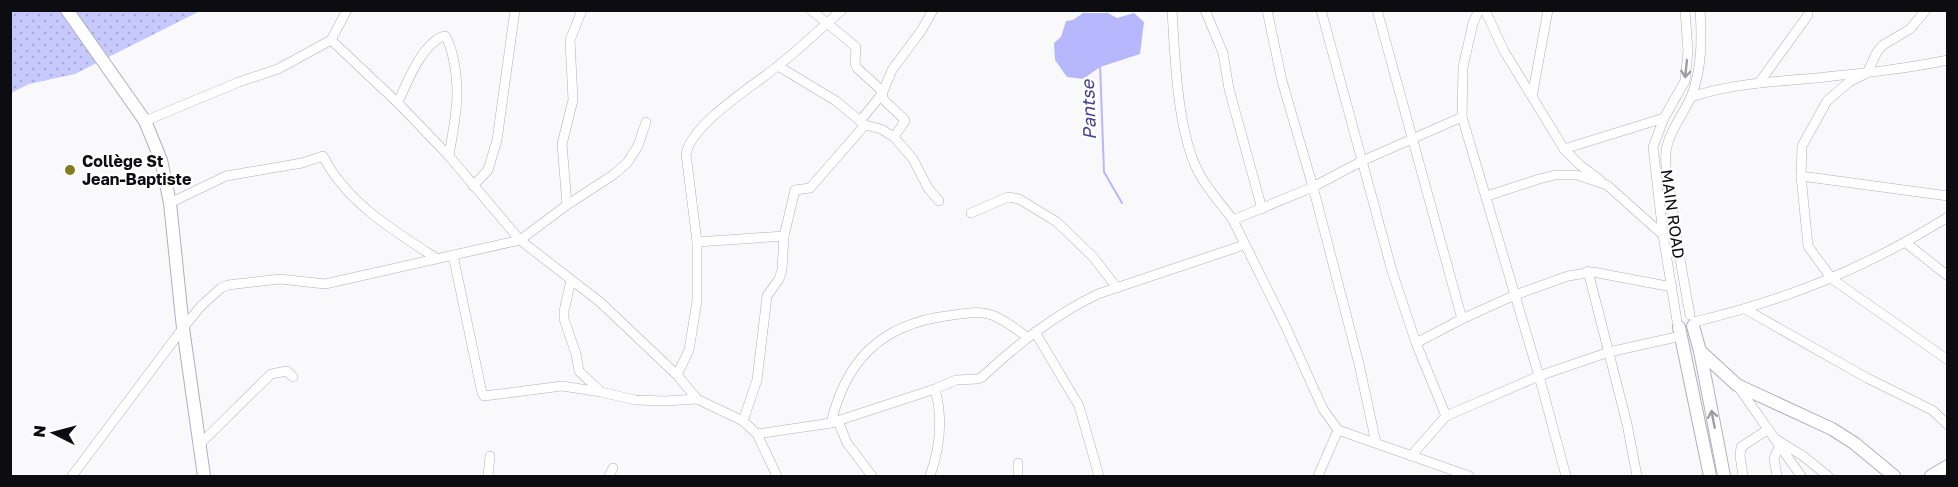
<svg xmlns="http://www.w3.org/2000/svg" width="1958" height="487" viewBox="0 0 1958 487" font-family="'Golos Text',sans-serif">
<defs>
<pattern id="grass-dots" width="8" height="8" patternUnits="userSpaceOnUse" patternTransform="scale(1.5)"><rect width="8" height="8" fill="#c7c9fd"/><path d="M2 2h.1M6 6h.1" fill="none" stroke="#aaabd8" stroke-width="1.8" stroke-linecap="round"/></pattern>
</defs>
<rect width="100%" height="100%" fill="#f9f9fc"/>
<path fill="url(#grass-dots)" d="M11,11H200L75,74L29,84L11,93Z"/>
<path fill="#b6b7fc" d="M1083,13H1108L1117,18L1134,13L1144,22L1140,54L1100,67L1083,79L1067,77L1055,60L1054,43L1061,37L1066,21L1073,20Z"/>
<g fill="none" stroke-linecap="round" stroke-linejoin="round">
<path stroke="#b6b7fc" stroke-width="2" d="M1100,64L1104,172L1122,203"/>
<defs>
<g id="minor">
<path d="M811,10L856,47L855,63L857,68L880,89L884,100L904,119L905,121L894,137"/>
<path d="M1172,10C1175,58 1177,134 1200,175C1209,191 1222,205 1233,220"/>
<path d="M1205,10L1223,53L1229,89L1262,209"/>
<path d="M1267,10L1282,81L1313,187L1359,364L1376,443"/>
<path d="M1321,10L1392,271L1416,343"/>
<path d="M1377,10L1462,319"/>
<path d="M1479,10L1473,23L1463,67L1462,117L1539,376L1566,476"/>
<path d="M1485,10L1504,51L1564,149"/>
<path d="M1926,10L1910,29L1883,45L1877,52L1867,73L1849,82L1827,101L1802,146L1801,176L1948,196"/>
<path d="M331,40L398,103L449,156L520,240L567,205L613,175L627,163L638,146L646,122"/>
<path d="M778,66L836,101L865,125L881,129L894,137L913,159L928,188L939,201"/>
<path d="M1759,83L1808,15V10"/>
<path d="M1532,97L1548,10"/>
<path d="M1691,97C1727,85 1766,82 1805,79C1853,74 1901,70 1948,60"/>
<path d="M398,103C406,84 423,41 445,36C449,41 450,47 452,53C462,93 455,117 449,156"/>
<path d="M145,121L239,82L278,69L331,40L347,10"/>
<path d="M860,121L882,94L892,70L921,31L933,10"/>
<path d="M1801,176L1808,246L1832,279L1948,360"/>
<path d="M1600,180L1580,165L1564,149L1664,118"/>
<path d="M473,186L488,170L497,140L515,10"/>
<path d="M1487,196L1539,179L1555,175H1577L1607,185L1663,235"/>
<path d="M170,203L226,176L302,163L323,156C346,202 394,231 436,258"/>
<path d="M567,205L562,144L573,100L570,40L582,10"/>
<path d="M971,213L1008,197L1019,199L1057,222L1094,258L1117,288"/>
<path d="M697,242L784,236"/>
<path d="M1906,243L1948,276"/>
<path d="M453,255L482,393L484,396L562,386L601,392L635,400L665,401L697,399"/>
<path d="M1588,271L1627,424L1637,476"/>
<path d="M571,280L564,311V319L576,354L579,371L599,390"/>
<path d="M1745,309L1867,378L1932,410L1948,425"/>
<path d="M1690,315C1683,277 1676,239 1671,201C1669,185 1664,167 1666,151C1669,131 1683,115 1691,97C1702,70 1702,39 1700,10"/>
<path d="M1677,321L1663,235L1653,147L1664,118L1685,81L1688,51L1685,10"/>
<path d="M1694,322C1787,300 1866,268 1948,217"/>
<path d="M1035,332L1079,406L1099,476"/>
<path d="M677,375L689,350L697,301V242L686,154C692,123 755,85 779,65C801,48 821,28 842,10"/>
<path d="M1737,385L1801,476"/>
<path d="M1446,416L1416,343L1462,319L1515,295L1568,276L1593,272L1672,287"/>
<path d="M743,421L757,380L767,296L779,279L782,270L784,236L795,190L810,188L865,125"/>
<path d="M838,421L847,443L872,476"/>
<path d="M831,423C846,360 881,325 946,316C961,314 977,310 992,315C1005,320 1016,329 1027,337"/>
<path d="M1338,430L1323,409L1285,325L1233,220L1313,187L1362,161L1462,117"/>
<path d="M757,434L831,423L935,389"/>
<path d="M1774,438L1803,456L1828,476"/>
<path d="M198,446L271,374L287,371L293,377"/>
<path d="M1411,456L1446,416L1539,376L1609,352L1681,336"/>
<path d="M1018,463V476"/>
<path d="M72,476L183,328L201,306L221,288L228,285L280,279L325,284L520,240L600,302L677,375L697,399L743,421L757,434L777,476"/>
<path d="M488,476L490,456"/>
<path d="M609,476L613,468"/>
<path d="M930,476C940,448 943,418 935,389L956,380L978,379L982,377C1018,344 1054,315 1098,294L1244,245"/>
<path d="M1318,476L1338,430L1469,476"/>
<path d="M1743,476L1740,456L1741,447L1767,430"/>
<path d="M1777,476L1774,458L1779,447"/>
</g>
<g id="major">
<path d="M67,10L145,121L161,160L170,203L183,328L204,476"/>
<path d="M1693,326L1700,351L1724,476"/>
<path d="M1679,327L1710,476"/>
<path d="M1700,351L1737,385L1832,429L1854,443L1894,476"/>
<path d="M1931,476L1948,466"/>
</g>
</defs>
<use href="#minor" stroke="#afb0bf" stroke-width="10"/>
<use href="#major" stroke="#afb0bf" stroke-width="14"/>
<use href="#minor" stroke="#fff" stroke-width="9"/>
<use href="#major" stroke="#fff" stroke-width="12"/>
</g>
<defs><path id="oneway-shaft" d="M-6 0H5M1.5-3L5.5 0L1.5 3" fill="none" stroke-width="1.6" stroke-linecap="round" stroke-linejoin="round" transform="scale(1.5)"/></defs>
<g stroke="#9e9ea0">
<use href="#oneway-shaft" transform="translate(1686 69) rotate(96)"/>
<use href="#oneway-shaft" transform="translate(1713 419) rotate(-101)"/>
</g>
<circle fill="#847a20" stroke="#fff" stroke-width="2" cx="70" cy="170" r="6"/>
<g text-anchor="middle" dominant-baseline="central" stroke-width="5" stroke-linejoin="round" paint-order="stroke">
<g font-size="16" font-weight="bold" fill="#0c0c11" stroke="#fff" text-anchor="start">
<text x="82" y="161">Collège St<tspan x="82" dy="18">Jean-Baptiste</tspan></text>
</g>
<g font-size="16" fill="#0c0c11" stroke="#fff">
<text transform="translate(1673 214) rotate(82)">MAIN ROAD</text>
</g>
<g font-size="18" font-style="italic" fill="#474191" stroke="#fff">
<text transform="translate(1088 110) rotate(-92)">Pantse</text>
</g>
</g>
<rect width="1958" height="487" fill="none" stroke="#0c0c11" stroke-width="24"/>
<g transform="translate(54 433) rotate(276)" stroke="#ffffff" stroke-width="4.5" paint-order="stroke">
<path d="M0-4.5L10 22L0 15L-10 22Z" fill="#0c0c11"/>
<text y="-9" font-size="16" font-weight="bold" text-anchor="middle" fill="#0c0c11">N</text>
</g>
</svg>
